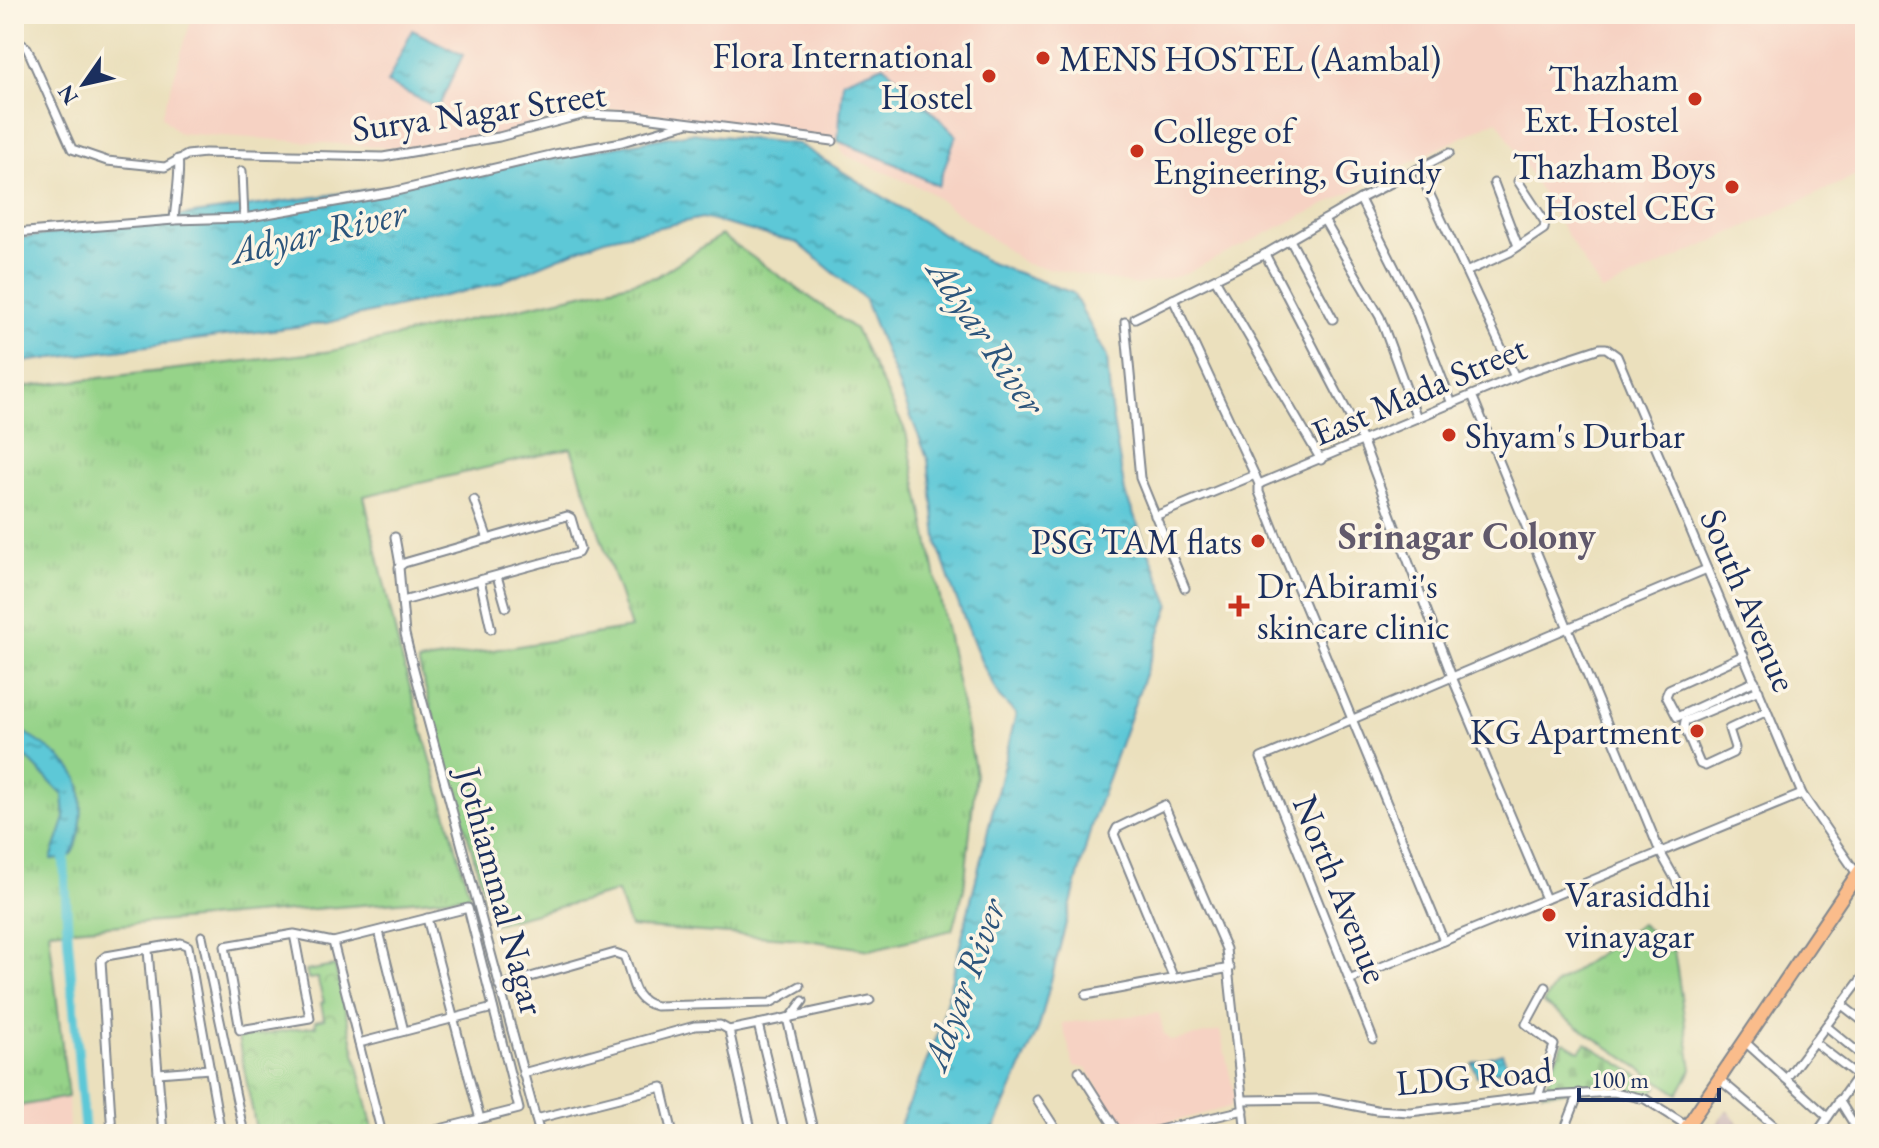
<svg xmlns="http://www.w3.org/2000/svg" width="1879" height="1148" viewBox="0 0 1879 1148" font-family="'EB Garamond',serif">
<defs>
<pattern id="industrial-grid" width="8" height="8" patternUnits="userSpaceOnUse" patternTransform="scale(2)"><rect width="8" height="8" fill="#d1bfbd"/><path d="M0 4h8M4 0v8" fill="none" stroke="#b3a4a5"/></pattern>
<pattern id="grass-tufts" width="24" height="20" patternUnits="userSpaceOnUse" patternTransform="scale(2)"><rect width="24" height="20" fill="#96d389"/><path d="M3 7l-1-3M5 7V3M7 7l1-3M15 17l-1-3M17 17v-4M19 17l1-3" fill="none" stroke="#81b579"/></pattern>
<pattern id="cemetery-stones" width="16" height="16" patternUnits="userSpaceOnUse" patternTransform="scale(2)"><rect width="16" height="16" fill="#96d389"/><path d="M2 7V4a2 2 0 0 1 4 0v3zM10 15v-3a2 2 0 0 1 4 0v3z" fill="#81b579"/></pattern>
<pattern id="park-crowns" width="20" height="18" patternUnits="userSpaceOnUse" patternTransform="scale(2)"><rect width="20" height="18" fill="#96d389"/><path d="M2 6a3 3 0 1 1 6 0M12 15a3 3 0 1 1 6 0" fill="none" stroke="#81b579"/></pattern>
<pattern id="water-ripples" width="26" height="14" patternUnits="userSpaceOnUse" patternTransform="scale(2)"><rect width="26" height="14" fill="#5dc8d7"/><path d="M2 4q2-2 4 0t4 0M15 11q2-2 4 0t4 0" fill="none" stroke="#4ca3b2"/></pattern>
</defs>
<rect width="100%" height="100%" fill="#fcf5e5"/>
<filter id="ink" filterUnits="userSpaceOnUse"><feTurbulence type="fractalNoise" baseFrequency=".0125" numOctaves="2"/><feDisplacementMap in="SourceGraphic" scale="16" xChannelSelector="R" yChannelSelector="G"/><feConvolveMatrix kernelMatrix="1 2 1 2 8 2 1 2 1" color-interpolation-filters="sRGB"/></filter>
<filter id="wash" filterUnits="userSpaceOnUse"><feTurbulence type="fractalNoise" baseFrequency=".006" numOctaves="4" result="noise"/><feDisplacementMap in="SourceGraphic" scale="32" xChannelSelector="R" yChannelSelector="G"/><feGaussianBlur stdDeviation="1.8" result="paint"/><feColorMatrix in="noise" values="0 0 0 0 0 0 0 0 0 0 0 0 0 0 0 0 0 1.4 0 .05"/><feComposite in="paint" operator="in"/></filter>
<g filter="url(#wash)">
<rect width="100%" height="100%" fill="#ebe0bd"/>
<g fill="#f6d2c3">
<path d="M193,14H1865V172L1602,292L1497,120L1180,276L1136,285L1026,264L926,190L842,154L840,140L636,111L587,108L493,137L397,148L178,133L162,116Z"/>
<path d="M1159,1013L1164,1034L1171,1041L1220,1031L1235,1097L1230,1107L1124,1134L1087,1069L1074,1066L1062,1023Z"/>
<path d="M68,1097L69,1134H14V1107Z"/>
</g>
<path fill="url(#industrial-grid)" d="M1727,1110L1747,1134H1709Z"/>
<g fill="url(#grass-tufts)" stroke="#588174" stroke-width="2">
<path d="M721,235L855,329L906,432L976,774L964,889L952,930L870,950L802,939L630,927L617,892L493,924L418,662L631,628L571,448L364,496L400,652L470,896L49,931L68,1097L14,1107V388L332,351L656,277Z"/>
<path d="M1641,924L1674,950L1692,1069L1678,1094L1543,1003L1556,984Z"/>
</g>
<path fill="url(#cemetery-stones)" stroke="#588174" stroke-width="2" d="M1564,1042L1580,1051L1586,1043L1657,1087L1650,1097C1615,1085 1579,1090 1543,1093L1559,1051Z"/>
<path fill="url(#park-crowns)" stroke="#588174" stroke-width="2" d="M335,966L374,1134H257L238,1038L316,1026L315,1021L324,1019L321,1003L324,1002L317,978L308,979L306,971Z"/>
<g fill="url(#water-ripples)" stroke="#3c7c9a" stroke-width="2">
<path d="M412,30L463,55L438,108L387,83Z"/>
<path d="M884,65L956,135L938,186L891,162L838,141L843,81Z"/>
<path d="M691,133L798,144L988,262L1073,293L1107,357L1111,409L1125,493L1170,604L1092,823L1039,1027L992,1134H896L939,1032L1016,714L999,697L981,661L953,590L938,546L928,460L864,298L798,243L702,218L604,239L496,284L326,323L14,363V239L380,188Z"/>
<path d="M14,726C33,738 66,757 77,777C85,792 84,853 64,859C60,860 55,859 51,859L65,818L63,795L23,754L14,748Z"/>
<path d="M1502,1053L1508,1068L1477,1076L1472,1063Z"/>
</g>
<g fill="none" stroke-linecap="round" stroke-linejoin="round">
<path stroke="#5dc8d7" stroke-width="10" d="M66,849L64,859L68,940L85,1134"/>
</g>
</g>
<g filter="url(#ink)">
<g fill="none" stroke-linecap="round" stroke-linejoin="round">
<defs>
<g id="minor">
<path d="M14,39L27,48L72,149L107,161L165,167L187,155L205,153L383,157L499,137L585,114L636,116L833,141"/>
<path d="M1418,169L1515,377"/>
<path d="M242,171L244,218"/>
<path d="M1494,183L1518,246"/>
<path d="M1360,199L1414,306L1452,404"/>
<path d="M174,220C175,206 181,168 178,159"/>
<path d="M1324,220L1380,317L1417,418"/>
<path d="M14,233L174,220L244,218L392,192L555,154L622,142L685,124"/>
<path d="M1290,240L1333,319"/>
<path d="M1265,254L1363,442L1452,677L1546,899"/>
<path d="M1468,271L1510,252L1544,229L1545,222L1518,181"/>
<path d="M1215,279L1321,460"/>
<path d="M1173,299L1259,484V492L1284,555L1444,941"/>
<path d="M1135,318L1265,254L1360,199L1449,153"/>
<path d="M1125,322L1140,478L1185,588"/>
<path d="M1472,395L1660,852L1681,889"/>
<path d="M1259,484L1527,372L1600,348H1606L1617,356L1802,794L1857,874"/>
<path d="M474,500L488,539"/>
<path d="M1155,516L1255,475"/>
<path d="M395,537L400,565"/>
<path d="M497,576L506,607"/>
<path d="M480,580L491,629"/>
<path d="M403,601L578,553L580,549L571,518L567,516L404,563L399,567L405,634L412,662L540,1134"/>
<path d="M1744,655L1669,689L1666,696L1677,717L1755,681"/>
<path d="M1759,690L1685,721L1684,726L1700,764L1705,766L1733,753L1735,748L1729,729L1767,711"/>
<path d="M427,918L480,1119"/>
<path d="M379,931L404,1031"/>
<path d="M294,934L310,1018L240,1030L225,946L294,934L333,942L468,908L519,1109L420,1134"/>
<path d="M202,936L244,1134"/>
<path d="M333,942L382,1134"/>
<path d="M148,950L163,1134"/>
<path d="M1174,979L1114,834L1117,828L1164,805L1226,949L1246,1134"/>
<path d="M1349,980L1802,794"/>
<path d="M499,986L615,953L624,956C634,978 630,1000 656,1006L770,1003L800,986"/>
<path d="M1086,995L1230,968"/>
<path d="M803,1001L791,1017L787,1018L814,1134"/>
<path d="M1842,1005L1865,1023"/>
<path d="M791,1017L870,1000"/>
<path d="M758,1024L785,1134"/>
<path d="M1826,1026L1865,1058"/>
<path d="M1373,1039L1261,758L1707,569"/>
<path d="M1744,1041L1828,1117"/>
<path d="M1814,1042L1857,1075L1865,1087"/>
<path d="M359,1043L493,1008"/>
<path d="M1079,1071L1119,1134"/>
<path d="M158,1073L210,1069"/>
<path d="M523,1073L695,1026L720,1025L729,1030"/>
<path d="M1719,1079L1784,1134"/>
<path d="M1786,1079L1865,974"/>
<path d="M1538,1097L1554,1045L1526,1024L1546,987"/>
<path d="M1037,1100L1059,1134"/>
<path d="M1244,1100L1320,1099L1376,1110L1410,1112L1533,1097L1614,1092L1645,1099L1688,1126"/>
<path d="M1839,1100L1860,1134"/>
<path d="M536,1119L662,1087L673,1134"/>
<path d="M112,1134L101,960L106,956L181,943L188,946L221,1134"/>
<path d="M752,1134L729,1030L787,1018"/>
<path d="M1142,1134L1244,1110"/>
<path d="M1563,1134L1579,1093"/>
<path d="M1816,1134L1865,1065"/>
</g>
<path id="primary" d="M1682,1134L1865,863"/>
</defs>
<use href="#minor" stroke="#83888e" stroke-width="11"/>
<use href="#primary" stroke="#83888e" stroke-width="16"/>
<use href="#minor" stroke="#fff" stroke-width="7"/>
<use href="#primary" stroke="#fabc8b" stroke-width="12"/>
</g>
</g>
<g fill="#c8321e" stroke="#fcf5e5" stroke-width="3">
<circle cx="1043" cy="58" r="8"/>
<circle cx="989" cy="76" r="8"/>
<circle cx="1695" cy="99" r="8"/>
<circle cx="1137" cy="151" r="8"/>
<circle cx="1732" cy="187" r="8"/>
<circle cx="1449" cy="435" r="8"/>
<circle cx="1258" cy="541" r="8"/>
<path d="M1235 594h8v8h8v8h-8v8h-8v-8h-8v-8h8z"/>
<circle cx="1697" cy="731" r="8"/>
<circle cx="1549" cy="915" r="8"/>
</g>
<g text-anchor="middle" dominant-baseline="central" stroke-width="7" stroke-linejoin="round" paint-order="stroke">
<g font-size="36" fill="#1b2f5e" stroke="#fcf5e5" text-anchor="end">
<text x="973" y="55">Flora International<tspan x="973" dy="41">Hostel</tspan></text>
<text x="1059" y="58" text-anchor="start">MENS HOSTEL (Aambal)</text>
<text x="1679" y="78">Thazham<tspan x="1679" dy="41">Ext. Hostel</tspan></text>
<text x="1153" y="130" text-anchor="start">College of<tspan x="1153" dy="41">Engineering, Guindy</tspan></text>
<text x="1716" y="166">Thazham Boys<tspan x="1716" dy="41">Hostel CEG</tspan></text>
<text x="1465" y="435" text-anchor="start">Shyam's Durbar</text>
<text x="1242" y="541">PSG TAM flats</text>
<text x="1257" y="585" text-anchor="start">Dr Abirami's<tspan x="1257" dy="41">skincare clinic</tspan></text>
<text x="1681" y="731">KG Apartment</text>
<text x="1565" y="894" text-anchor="start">Varasiddhi<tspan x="1565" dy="41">vinayagar</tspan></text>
</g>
<g font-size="36" fill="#1b2f5e" stroke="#fcf5e5">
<text transform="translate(479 111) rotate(-8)">Surya Nagar Street</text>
<text transform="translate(1419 390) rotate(-23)">East Mada Street</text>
<text transform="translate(1749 600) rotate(67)">South Avenue</text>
<text transform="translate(1341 889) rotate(68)">North Avenue</text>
<text transform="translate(501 891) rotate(75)">Jothiammal Nagar</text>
<text transform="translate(1474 1076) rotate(-5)">LDG Road</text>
</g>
<g font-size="38" font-style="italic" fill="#2c557c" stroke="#fcf5e5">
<text transform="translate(318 231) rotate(-13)">Adyar River</text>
<text transform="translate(987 336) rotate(56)">Adyar River</text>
<text transform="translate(963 984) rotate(-70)">Adyar River</text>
</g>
<g font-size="38" font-weight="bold" fill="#61596c" stroke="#fcf5e5">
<text x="1467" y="535">Srinagar Colony</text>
</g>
</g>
<rect width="1879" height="1148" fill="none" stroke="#fcf5e5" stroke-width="48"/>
<g transform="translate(84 84) rotate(236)" stroke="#fcf5e5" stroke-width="6" paint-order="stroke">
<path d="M0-6L14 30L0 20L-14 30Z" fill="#1b2f5e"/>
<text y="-12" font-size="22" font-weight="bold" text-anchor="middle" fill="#1b2f5e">N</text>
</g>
<path d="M1579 1088v12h140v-12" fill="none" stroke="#1b2f5e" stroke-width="4"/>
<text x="1591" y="1088" font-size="24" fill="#1b2f5e" stroke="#fcf5e5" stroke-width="6" paint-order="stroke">100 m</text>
</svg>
